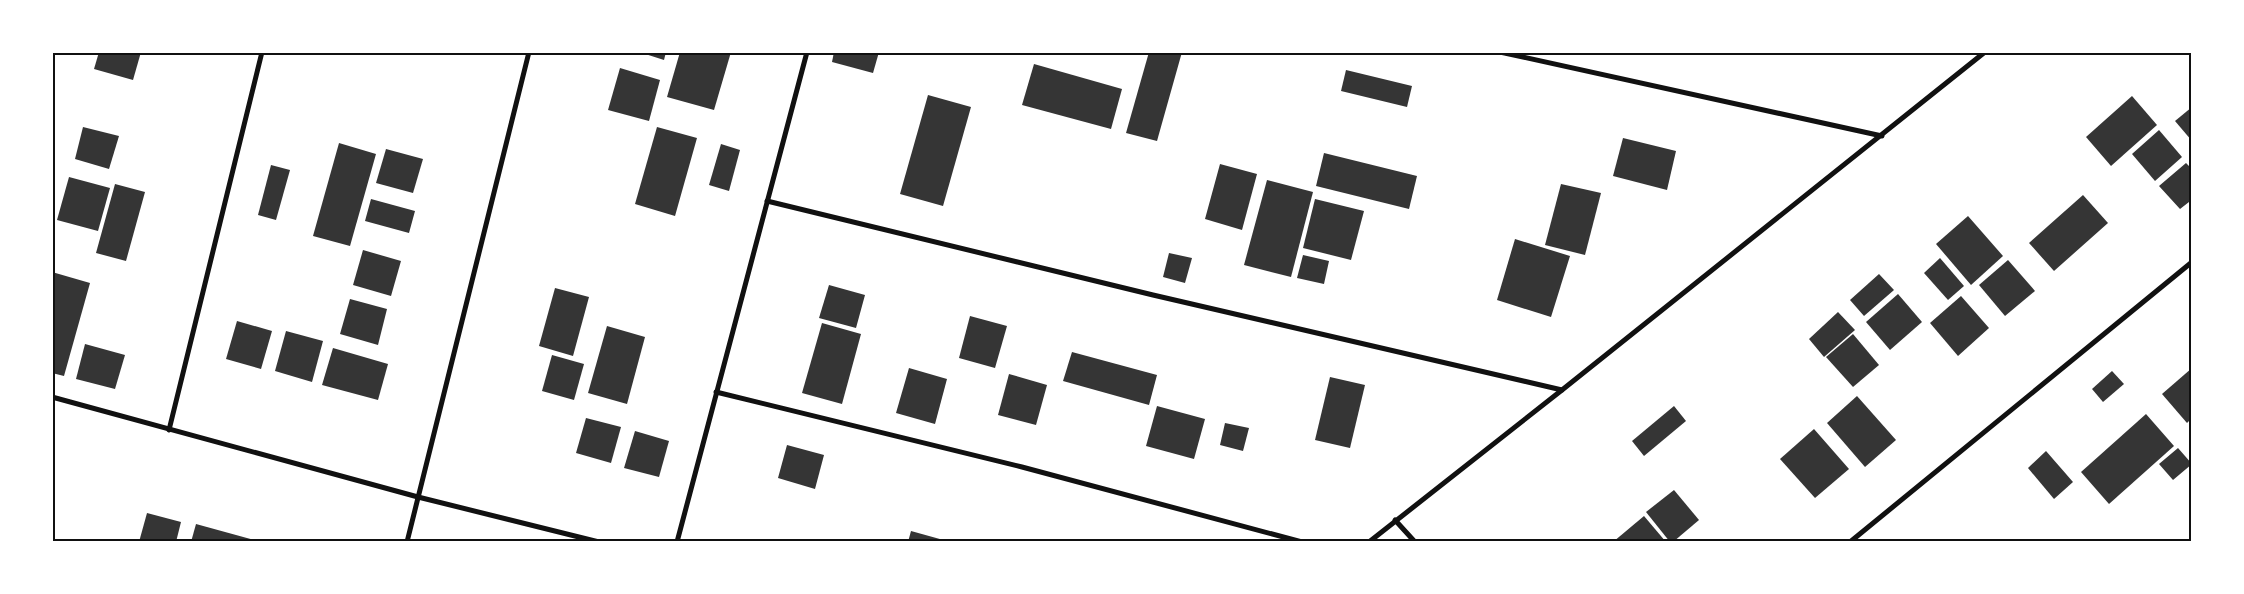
<svg xmlns="http://www.w3.org/2000/svg" width="2244" height="594" viewBox="0 0 2244 594" font-family="'Space Grotesk',sans-serif">
<rect width="100%" height="100%" fill="#fff"/>
<g fill="#353535">
<path d="M99,52H141L133,80L94,69Z"/>
<path d="M639,52H666L664,60Z"/>
<path d="M680,52H731L714,110L667,97Z"/>
<path d="M834,52H879L873,73L832,62Z"/>
<path d="M1149,52H1182L1157,141L1126,133Z"/>
<path d="M1034,64L1122,89L1111,129L1022,105Z"/>
<path d="M620,68L660,80L649,121L608,110Z"/>
<path d="M1346,70L1412,86L1407,107L1341,91Z"/>
<path d="M928,95L971,107L943,206L900,194Z"/>
<path d="M2132,96L2157,125L2111,166L2086,137Z"/>
<path d="M2192,107V141L2175,121Z"/>
<path d="M83,127L119,136L109,169L75,159Z"/>
<path d="M657,127L697,138L675,216L635,204Z"/>
<path d="M2159,130L2182,157L2155,181L2132,154Z"/>
<path d="M1623,138L1676,151L1667,190L1613,176Z"/>
<path d="M339,143L376,154L350,246L313,236Z"/>
<path d="M721,144L740,150L729,191L709,185Z"/>
<path d="M386,149L423,159L413,193L376,183Z"/>
<path d="M1324,153L1417,176L1409,209L1316,186Z"/>
<path d="M2186,163L2192,169V205L2189,202L2180,209L2159,186Z"/>
<path d="M1220,164L1257,174L1242,230L1205,219Z"/>
<path d="M271,165L290,170L276,220L258,215Z"/>
<path d="M69,177L110,188L98,231L57,220Z"/>
<path d="M1267,180L1313,192L1291,277L1244,265Z"/>
<path d="M115,184L145,192L126,261L96,253Z"/>
<path d="M1561,184L1601,193L1585,255L1545,245Z"/>
<path d="M2083,195L2108,223L2054,271L2029,243Z"/>
<path d="M371,199L415,211L409,233L365,221Z"/>
<path d="M1315,199L1364,211L1351,260L1303,248Z"/>
<path d="M1968,216L2003,256L1971,285L1936,244Z"/>
<path d="M1515,239L1570,256L1551,317L1497,300Z"/>
<path d="M363,250L401,261L391,296L353,285Z"/>
<path d="M1169,253L1192,258L1185,283L1163,277Z"/>
<path d="M1303,255L1329,261L1324,284L1297,278Z"/>
<path d="M1940,258L1964,286L1948,300L1924,273Z"/>
<path d="M2008,260L2035,291L2005,316L1979,285Z"/>
<path d="M52,272L90,283L64,376L52,373Z"/>
<path d="M1879,274L1894,290L1864,316L1850,300Z"/>
<path d="M829,285L865,295L856,328L819,318Z"/>
<path d="M555,288L589,297L573,356L539,346Z"/>
<path d="M1898,294L1922,322L1890,350L1866,322Z"/>
<path d="M1961,296L1989,328L1958,356L1930,323Z"/>
<path d="M350,299L387,309L378,345L340,334Z"/>
<path d="M1838,312L1855,330L1824,357L1809,339Z"/>
<path d="M970,316L1007,326L995,368L959,358Z"/>
<path d="M237,321L272,331L261,369L226,359Z"/>
<path d="M822,323L861,334L842,404L802,393Z"/>
<path d="M607,326L645,337L627,404L588,393Z"/>
<path d="M286,331L323,341L312,382L275,371Z"/>
<path d="M1853,334L1879,365L1853,387L1826,357Z"/>
<path d="M85,344L125,355L115,389L76,379Z"/>
<path d="M333,348L388,364L378,400L322,385Z"/>
<path d="M1072,352L1157,375L1149,405L1063,381Z"/>
<path d="M552,355L584,364L574,400L542,391Z"/>
<path d="M909,368L947,379L935,424L896,413Z"/>
<path d="M2192,368V418L2187,423L2162,394Z"/>
<path d="M2112,371L2124,384L2103,402L2092,389Z"/>
<path d="M1009,374L1047,385L1036,425L998,415Z"/>
<path d="M1330,377L1365,385L1350,448L1315,440Z"/>
<path d="M1857,396L1896,440L1865,467L1827,423Z"/>
<path d="M1157,406L1205,419L1194,459L1146,446Z"/>
<path d="M1674,406L1686,421L1644,456L1632,441Z"/>
<path d="M2146,414L2174,446L2109,504L2081,472Z"/>
<path d="M586,418L621,427L611,463L576,453Z"/>
<path d="M1225,423L1249,428L1243,451L1220,445Z"/>
<path d="M1814,429L1849,469L1815,498L1780,459Z"/>
<path d="M635,431L669,441L659,477L624,468Z"/>
<path d="M787,445L824,455L815,489L778,478Z"/>
<path d="M2178,448L2192,464L2173,480L2159,464Z"/>
<path d="M2046,451L2073,482L2054,499L2028,468Z"/>
<path d="M1674,490L1699,520L1673,542H1670L1646,512Z"/>
<path d="M147,513L181,522L176,542H139Z"/>
<path d="M1644,516L1666,542H1613Z"/>
<path d="M196,524L258,541V542H191Z"/>
<path d="M911,531L947,541V542H908Z"/>
</g>
<g fill="none" stroke-linecap="round" stroke-linejoin="round">
<g stroke="#111" stroke-width="5">
<path d="M1500,52L1882,136"/>
<path d="M767,201L1153,295L1562,390"/>
<path d="M716,392L1022,467L1302,542"/>
<path d="M52,397L418,497L599,542"/>
<path d="M169,430L262,52"/>
<path d="M1395,520L1415,542"/>
<path d="M407,542L529,52"/>
<path d="M677,542L807,52"/>
<path d="M1369,542L1562,390L1985,52"/>
<path d="M1850,542L2192,262"/>
</g>
</g>
<rect width="2244" height="594" fill="none" stroke="#ffffff" stroke-width="108"/>
<rect x="54" y="54" width="2136" height="486" fill="none" stroke="#111" stroke-width="2"/>
</svg>
